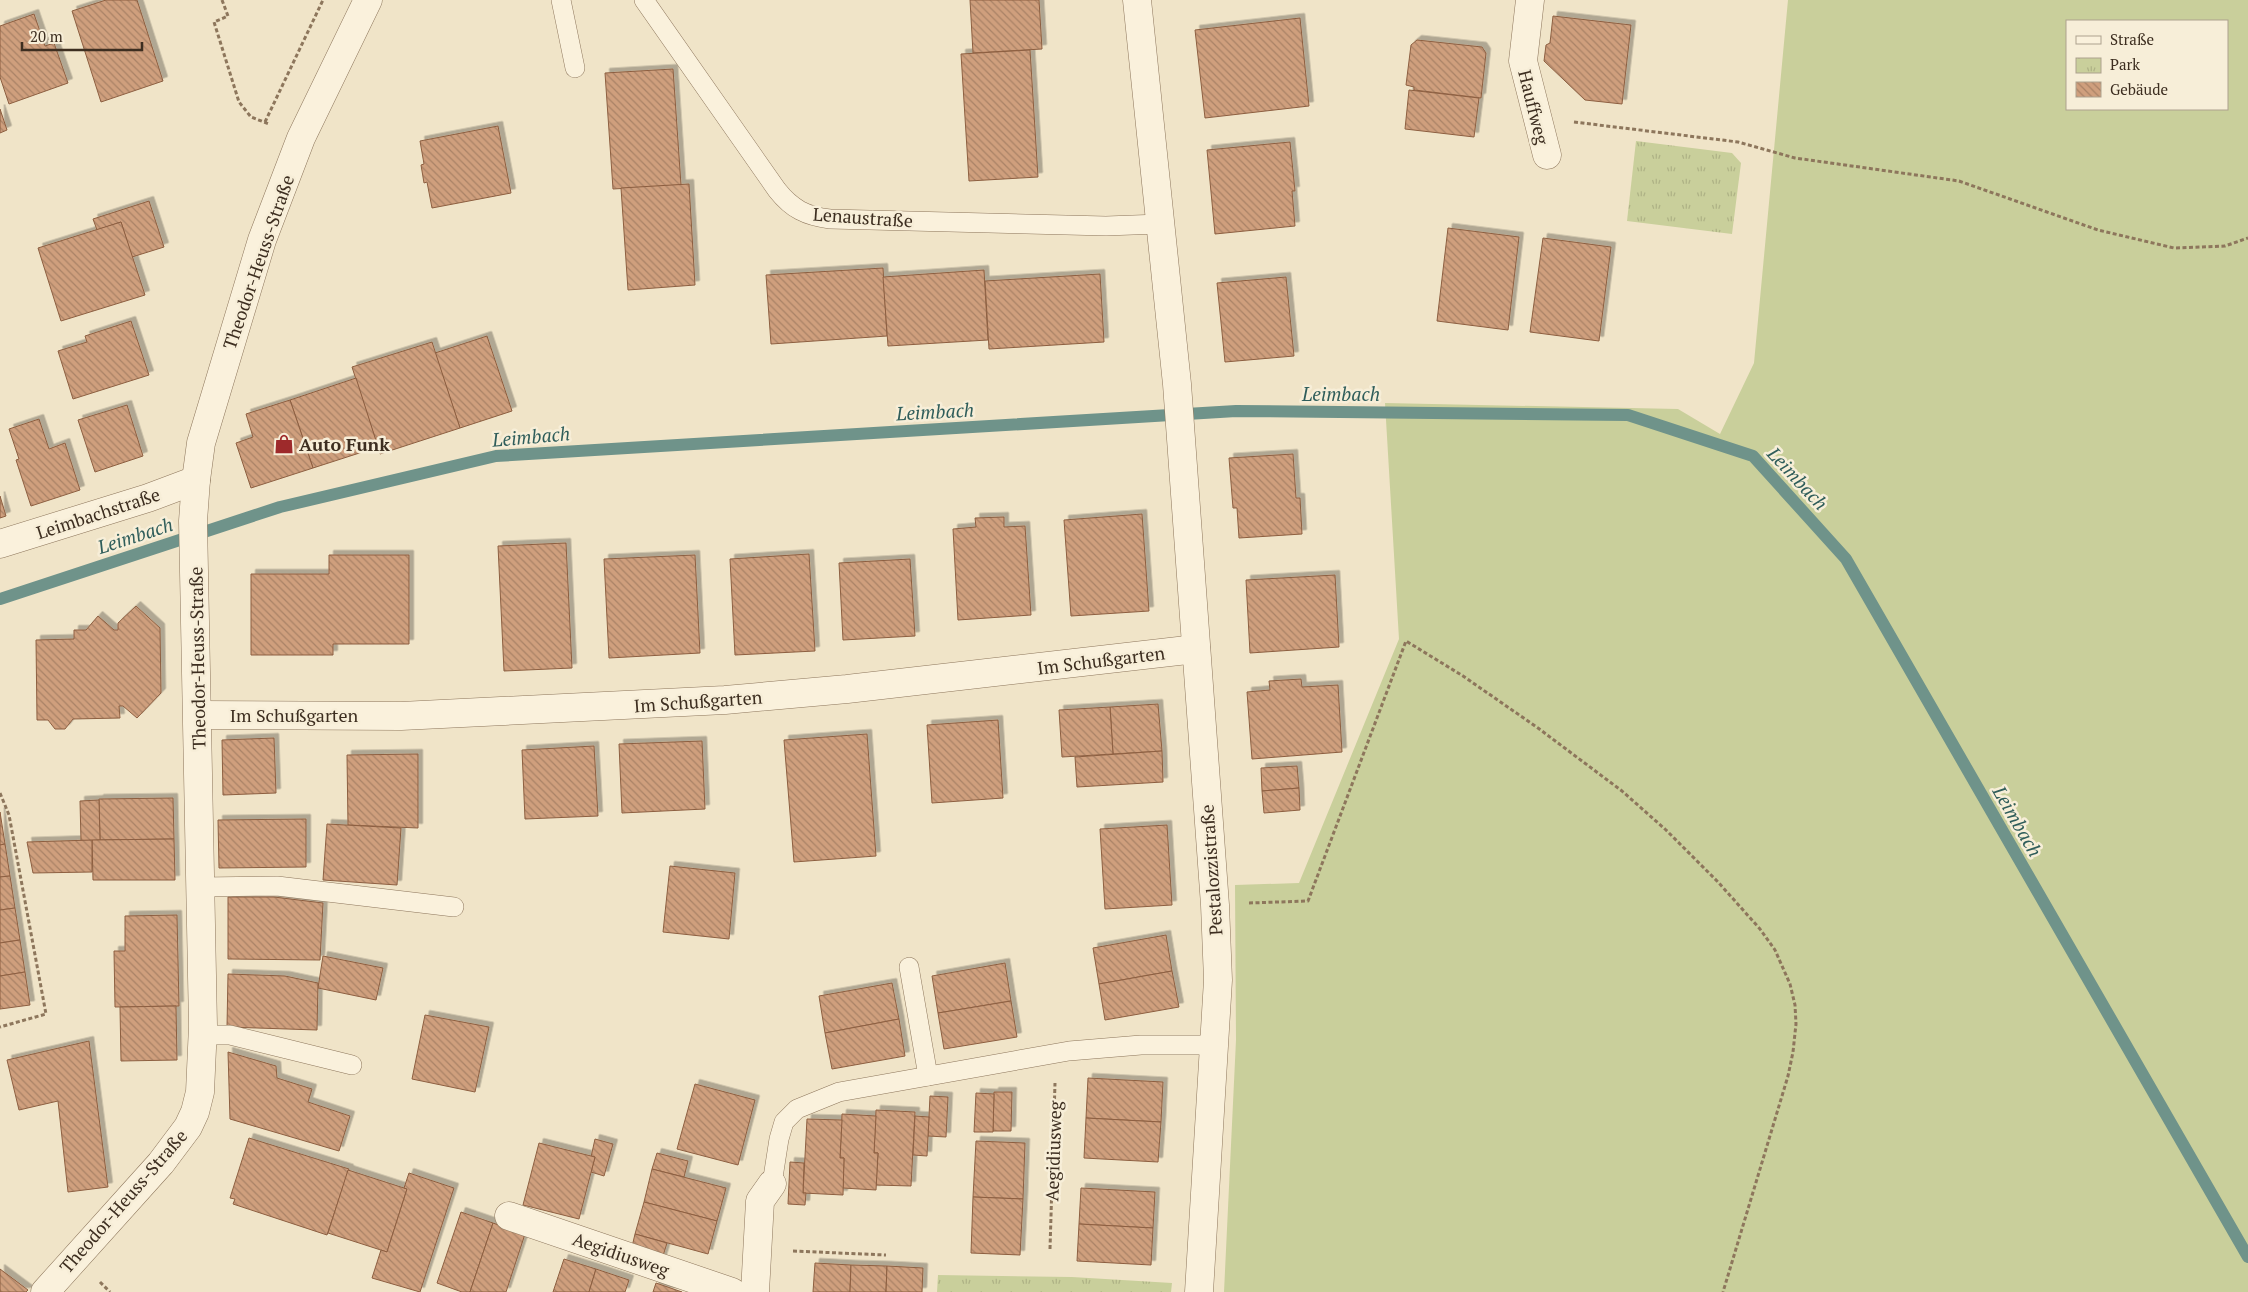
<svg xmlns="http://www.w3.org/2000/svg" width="2248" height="1292" viewBox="0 0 2248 1292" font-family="'PT Serif',serif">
<defs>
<pattern id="park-tufts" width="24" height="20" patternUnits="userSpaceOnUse" patternTransform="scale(1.25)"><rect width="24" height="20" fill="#c9cf9b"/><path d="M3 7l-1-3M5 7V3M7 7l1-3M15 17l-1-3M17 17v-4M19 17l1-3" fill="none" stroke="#aeb285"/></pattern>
<pattern id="building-back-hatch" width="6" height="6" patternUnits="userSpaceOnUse" patternTransform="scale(1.25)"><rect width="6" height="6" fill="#cf9f7d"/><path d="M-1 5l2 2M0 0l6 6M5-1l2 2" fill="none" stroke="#a98266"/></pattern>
<filter id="shadow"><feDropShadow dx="4.5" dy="-4.5" stdDeviation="0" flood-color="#0004"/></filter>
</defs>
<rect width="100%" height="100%" fill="#f0e4c8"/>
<path fill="#c9cf9b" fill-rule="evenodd" d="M1788,0H2248V1292H1224L1236,1040L1235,885L1299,883L1399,639L1385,403L1678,409L1720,434L1754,363ZM2067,21H2227V109H2067Z"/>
<g fill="url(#park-tufts)">
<path d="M1636,141L1732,153L1741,163L1732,234L1627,221Z"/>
<path d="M938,1275L1072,1277L1172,1283L1171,1292H937Z"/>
</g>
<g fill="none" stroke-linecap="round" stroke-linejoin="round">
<path stroke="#6f938a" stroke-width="12" d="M0,599L280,507L496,456L1236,411L1628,415L1753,456L1846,559L2248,1257"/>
</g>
<g fill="url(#building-back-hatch)" stroke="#8d5f41" filter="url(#shadow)">
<path d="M106,0H137L163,81L101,102L72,11Z"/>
<path d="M970,0H1039L1042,49L973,53Z"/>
<path d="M34,14L45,46L54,43L68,83L9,104L0,77V26Z"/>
<path d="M1553,16L1631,25L1622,104L1585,100L1544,61L1546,45L1550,43Z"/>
<path d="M1300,18L1309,106L1205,118L1195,30Z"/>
<path d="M1417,40L1482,47L1486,53L1481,98L1414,90V87L1406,85L1411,45Z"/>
<path d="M1030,50L1038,177L969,181L961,54Z"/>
<path d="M673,69L681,185L613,189L605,73Z"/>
<path d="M1409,90L1479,98L1474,137L1405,129Z"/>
<path d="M0,109L7,130L0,133Z"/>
<path d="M498,126L511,193L432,208L427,182L424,183L421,165L424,164L420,141Z"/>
<path d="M1290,142L1295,191H1292L1295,226L1215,234L1207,150Z"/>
<path d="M689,184L695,285L628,290L621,188Z"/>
<path d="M149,201L164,247L132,257L121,222L97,230L93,219Z"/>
<path d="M121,222L145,295L61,321L38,248Z"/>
<path d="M1448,228L1519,237L1508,330L1437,321Z"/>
<path d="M1543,238L1611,247L1599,341L1530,332Z"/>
<path d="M883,268L887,336L771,344L766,275Z"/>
<path d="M984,270L988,340L888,346L883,277Z"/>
<path d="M1100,274L1104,342L989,349L985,281Z"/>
<path d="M1286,277L1294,356L1225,362L1217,283Z"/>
<path d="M131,321L149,375L73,399L58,351L87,342L85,336Z"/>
<path d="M487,336L512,411L460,428L435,353Z"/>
<path d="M432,342L460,428L380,454L352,367Z"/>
<path d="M356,378L378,447L313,468L290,400Z"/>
<path d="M290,400L313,468L251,488L236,443L253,437L246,414Z"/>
<path d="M127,405L143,456L95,472L78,420Z"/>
<path d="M39,419L49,449L65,443L80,490L31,506L16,460L19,459L9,429Z"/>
<path d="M1293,454L1296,498H1300L1302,534L1239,538L1237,508H1233L1229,458Z"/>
<path d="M0,496L6,516L0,518Z"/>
<path d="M1142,514L1149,611L1071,616L1064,520Z"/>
<path d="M1004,517V527L1025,526L1031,615L958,620L953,529L976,527L975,518Z"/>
<path d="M566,543L572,668L504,671L498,546Z"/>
<path d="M809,554L815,651L735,655L730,559Z"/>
<path d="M329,555H409V644H333V655H251V574H329Z"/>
<path d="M695,555L700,653L609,658L604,559Z"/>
<path d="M910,559L915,636L843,640L839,563Z"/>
<path d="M1335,575L1339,647L1250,653L1246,580Z"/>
<path d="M136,606L160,628L161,693L137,718L123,706H119L120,718L73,719L65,729H55L48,720H37L36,640L74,639V630H86L98,616L114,630H118V623Z"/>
<path d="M1301,679L1302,687L1338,685L1342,752L1252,759L1247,692L1270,690L1269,681Z"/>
<path d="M1158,704L1162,751L1113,754L1110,707Z"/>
<path d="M1110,707L1113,754L1062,757L1059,710Z"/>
<path d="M998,720L1003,798L932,803L927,725Z"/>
<path d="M867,734L876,856L794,862L784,740Z"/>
<path d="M274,738L276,793L223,795L222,740Z"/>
<path d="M702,741L705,809L622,813L619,744Z"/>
<path d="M594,746L598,816L525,819L522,750Z"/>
<path d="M1162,751L1163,782L1077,787L1075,757Z"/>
<path d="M418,754V828L348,825L347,755Z"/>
<path d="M1297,766L1299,788L1262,791L1261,768Z"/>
<path d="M1299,788L1300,810L1264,813L1262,791Z"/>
<path d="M173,798L174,839L100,840L99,799Z"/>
<path d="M99,800L100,840L81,841L80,801Z"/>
<path d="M0,812L5,844L0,845Z"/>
<path d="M306,819V867L219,868L218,820Z"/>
<path d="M327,824L401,828L397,885L323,880Z"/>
<path d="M1167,825L1172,905L1105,909L1100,829Z"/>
<path d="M174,839L175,880H93L92,840Z"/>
<path d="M92,840V872L33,873L27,842Z"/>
<path d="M5,844L10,876L0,877V845Z"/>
<path d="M670,866L735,873L729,939L663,932Z"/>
<path d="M10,876L15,908L0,910V877Z"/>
<path d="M228,897H274L323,903L320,960L228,959Z"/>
<path d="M15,908L20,940L0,943V910Z"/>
<path d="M177,915L179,1006L115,1007L114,951H125V916Z"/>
<path d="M1166,935L1172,971L1099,984L1093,948Z"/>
<path d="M20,940L25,972L0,976V943Z"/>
<path d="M323,956L383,968L376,1000L318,988Z"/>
<path d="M1005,963L1011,1001L938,1013L932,976Z"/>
<path d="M1172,971L1179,1007L1105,1020L1099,984Z"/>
<path d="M25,972L30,1005L0,1009V976Z"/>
<path d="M228,974L285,976L318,983L317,1030L227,1027Z"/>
<path d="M892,983L899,1019L825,1033L819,996Z"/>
<path d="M1011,1001L1017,1037L944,1049L938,1013Z"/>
<path d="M176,1006L177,1060L121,1061L120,1007Z"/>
<path d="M425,1015L489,1027L475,1092L412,1079Z"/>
<path d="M899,1019L905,1056L832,1069L825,1033Z"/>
<path d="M89,1041L108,1187L68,1192L58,1101L19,1110L7,1060Z"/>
<path d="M228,1052L276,1066L277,1078L312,1089L308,1102L350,1116L339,1151L230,1119Z"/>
<path d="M1088,1078L1163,1082L1161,1122L1086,1118Z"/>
<path d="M695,1084L755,1100L738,1165L677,1149Z"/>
<path d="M994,1092H1012L1011,1131H993Z"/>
<path d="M976,1093L994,1094L993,1132H974Z"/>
<path d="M930,1096L948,1097L946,1137L928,1136Z"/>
<path d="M876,1110L915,1112L911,1186L876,1185L878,1153H874Z"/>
<path d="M842,1114L876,1116L874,1153H878L876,1190L843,1188L844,1158H840Z"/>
<path d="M915,1116L929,1117L927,1156L913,1155Z"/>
<path d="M1086,1118L1161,1122L1158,1162L1084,1158Z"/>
<path d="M807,1119L842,1120L840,1158H844L843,1195L803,1193Z"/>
<path d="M249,1138L349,1169L327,1235L233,1204L235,1199L230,1198Z"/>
<path d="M595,1139L613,1144L604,1176L591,1172L595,1157H591Z"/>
<path d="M976,1141L1025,1143L1023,1199L973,1197Z"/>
<path d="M539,1143L595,1157L579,1219L523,1205Z"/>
<path d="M657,1153L688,1161L684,1177L652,1169Z"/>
<path d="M790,1162L804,1163L803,1193H806L805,1205L788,1204Z"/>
<path d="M652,1169L726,1188L717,1221L644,1202Z"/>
<path d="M348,1170L407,1189L387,1252L328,1233Z"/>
<path d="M409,1173L454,1188L420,1292L372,1278L381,1250L387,1252L407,1189L404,1188Z"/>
<path d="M1081,1188L1155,1192L1153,1228L1079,1224Z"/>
<path d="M973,1197L1023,1199L1020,1255L971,1253Z"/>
<path d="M644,1202L717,1221L708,1254L635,1234Z"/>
<path d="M461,1212L493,1223L470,1292H462L437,1283Z"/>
<path d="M493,1223L525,1234L506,1292H470Z"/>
<path d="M1079,1224L1153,1228L1151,1265L1077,1261Z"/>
<path d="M635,1234L667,1243L662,1259L631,1251Z"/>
<path d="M564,1259L596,1269L589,1292H553Z"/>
<path d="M815,1263L851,1265L850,1292H813Z"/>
<path d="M851,1265L887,1266L886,1292H850Z"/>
<path d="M887,1266L923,1268L922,1292H886Z"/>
<path d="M0,1269L28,1290L26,1292H0Z"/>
<path d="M596,1269L629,1280L625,1292H589Z"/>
<path d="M656,1283L682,1292H653Z"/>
</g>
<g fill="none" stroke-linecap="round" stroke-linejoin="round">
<defs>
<g id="service">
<path d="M561,0L575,68"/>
<path d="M644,0L777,190C792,209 806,216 830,219L1106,226L1160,224"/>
<path d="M201,887L277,886L454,907"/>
<path d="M909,967L928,1076"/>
<path d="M203,1035H230L352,1065"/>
<path d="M772,1184L779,1139L784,1122L797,1109L839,1092L1069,1051L1141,1045H1215"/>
</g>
<g id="minor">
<path d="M1137,0L1177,384L1215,905L1218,980L1199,1292"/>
<path d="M1530,0L1523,61L1547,155"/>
<path d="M198,715L401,716L725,700L847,689L1196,649"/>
<path d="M509,1216L732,1292"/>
<path d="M755,1292L760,1201L772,1184"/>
</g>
<g id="tertiary">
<path d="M0,544L148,498L196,480"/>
<path d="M45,1292L161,1163L188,1127L195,1112L200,1092L203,1026L193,521L196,480L201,443L262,240L301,138L368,0"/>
</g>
</defs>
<use href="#service" stroke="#8d765c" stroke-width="20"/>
<use href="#minor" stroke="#8d765c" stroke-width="29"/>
<use href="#tertiary" stroke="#8d765c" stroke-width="29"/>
<g stroke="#8d765c" stroke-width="3" stroke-dasharray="4 2.5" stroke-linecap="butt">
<path d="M222,0L228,16L214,22L239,102L251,117L269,124"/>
<path d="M265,122L323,0"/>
<path d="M1574,122L1738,142L1795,158L1959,181L2098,230L2174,248L2225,246L2248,238"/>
<path d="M0,793L9,815L46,1014L0,1027"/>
<path d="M1249,903L1308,901L1406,641L1463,676L1538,728L1622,791L1666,830L1718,882L1760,929L1775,950L1790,984L1795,1005L1796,1024L1793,1052L1788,1076L1723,1292"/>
<path d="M1050,1249L1055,1083"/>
<path d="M793,1251L886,1255"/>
<path d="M100,1282L110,1292"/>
</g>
<use href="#service" stroke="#faf1dc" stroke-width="19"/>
<use href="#minor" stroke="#faf1dc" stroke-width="28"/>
<use href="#tertiary" stroke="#faf1dc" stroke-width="28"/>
</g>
<defs>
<symbol id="shop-bare" viewBox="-9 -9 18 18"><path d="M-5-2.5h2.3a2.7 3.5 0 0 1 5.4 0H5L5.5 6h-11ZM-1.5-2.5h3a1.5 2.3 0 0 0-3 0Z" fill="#9e2a2b" stroke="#f7eed8" stroke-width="2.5" paint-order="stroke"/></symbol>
</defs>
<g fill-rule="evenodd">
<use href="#shop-bare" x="270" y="430" width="28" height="28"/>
</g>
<g text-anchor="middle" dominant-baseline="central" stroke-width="5" stroke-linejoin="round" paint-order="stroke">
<g font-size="18" fill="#3d2e20" stroke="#f7eed8">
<text transform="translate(1534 107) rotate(76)">Hauffweg</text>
<text transform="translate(863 217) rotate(4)">Lenaustraße</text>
<text transform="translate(258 262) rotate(-71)">Theodor-Heuss-Straße</text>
<text transform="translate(98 513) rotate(-18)">Leimbachstraße</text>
<text transform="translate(197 658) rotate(-91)">Theodor-Heuss-Straße</text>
<text transform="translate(1101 660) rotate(-7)">Im Schußgarten</text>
<text transform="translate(698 701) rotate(-4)">Im Schußgarten</text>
<text x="294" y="715">Im Schußgarten</text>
<text transform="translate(1211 870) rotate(-94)">Pestalozzistraße</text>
<text transform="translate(1053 1151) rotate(-88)">Aegidiusweg</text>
<text transform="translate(123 1201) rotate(-49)">Theodor-Heuss-Straße</text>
<text transform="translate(621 1254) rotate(19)">Aegidiusweg</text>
</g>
<g font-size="18" font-weight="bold" fill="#3d2e20" stroke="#f7eed8" text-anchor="start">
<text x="299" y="444">Auto Funk</text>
</g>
<g font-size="19" font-style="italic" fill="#2f5d5a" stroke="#f7eed8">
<text x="1341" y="393">Leimbach</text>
<text transform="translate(935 411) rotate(-3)">Leimbach</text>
<text transform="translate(531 436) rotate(-5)">Leimbach</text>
<text transform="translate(1798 478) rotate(47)">Leimbach</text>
<text transform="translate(135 535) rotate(-18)">Leimbach</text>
<text transform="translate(2018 821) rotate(60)">Leimbach</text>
</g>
</g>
<rect x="2066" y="20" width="162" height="90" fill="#f7eed8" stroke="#ada18e"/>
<rect x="2076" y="36" width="25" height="8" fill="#faf1dc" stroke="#ada18e"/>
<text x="2110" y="45" font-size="15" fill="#3d2e20">Straße</text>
<rect x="2076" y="58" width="25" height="15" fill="url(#park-tufts)" stroke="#ada18e"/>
<text x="2110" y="70" font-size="15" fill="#3d2e20">Park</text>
<rect x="2076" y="82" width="25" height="15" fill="url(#building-back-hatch)" stroke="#ada18e"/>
<text x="2110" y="95" font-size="15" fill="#3d2e20">Gebäude</text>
<path d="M22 42v8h120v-8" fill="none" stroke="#3d2e20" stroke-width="2.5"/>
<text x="30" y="42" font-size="15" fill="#3d2e20" stroke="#f7eed8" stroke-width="4" paint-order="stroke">20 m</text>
</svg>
